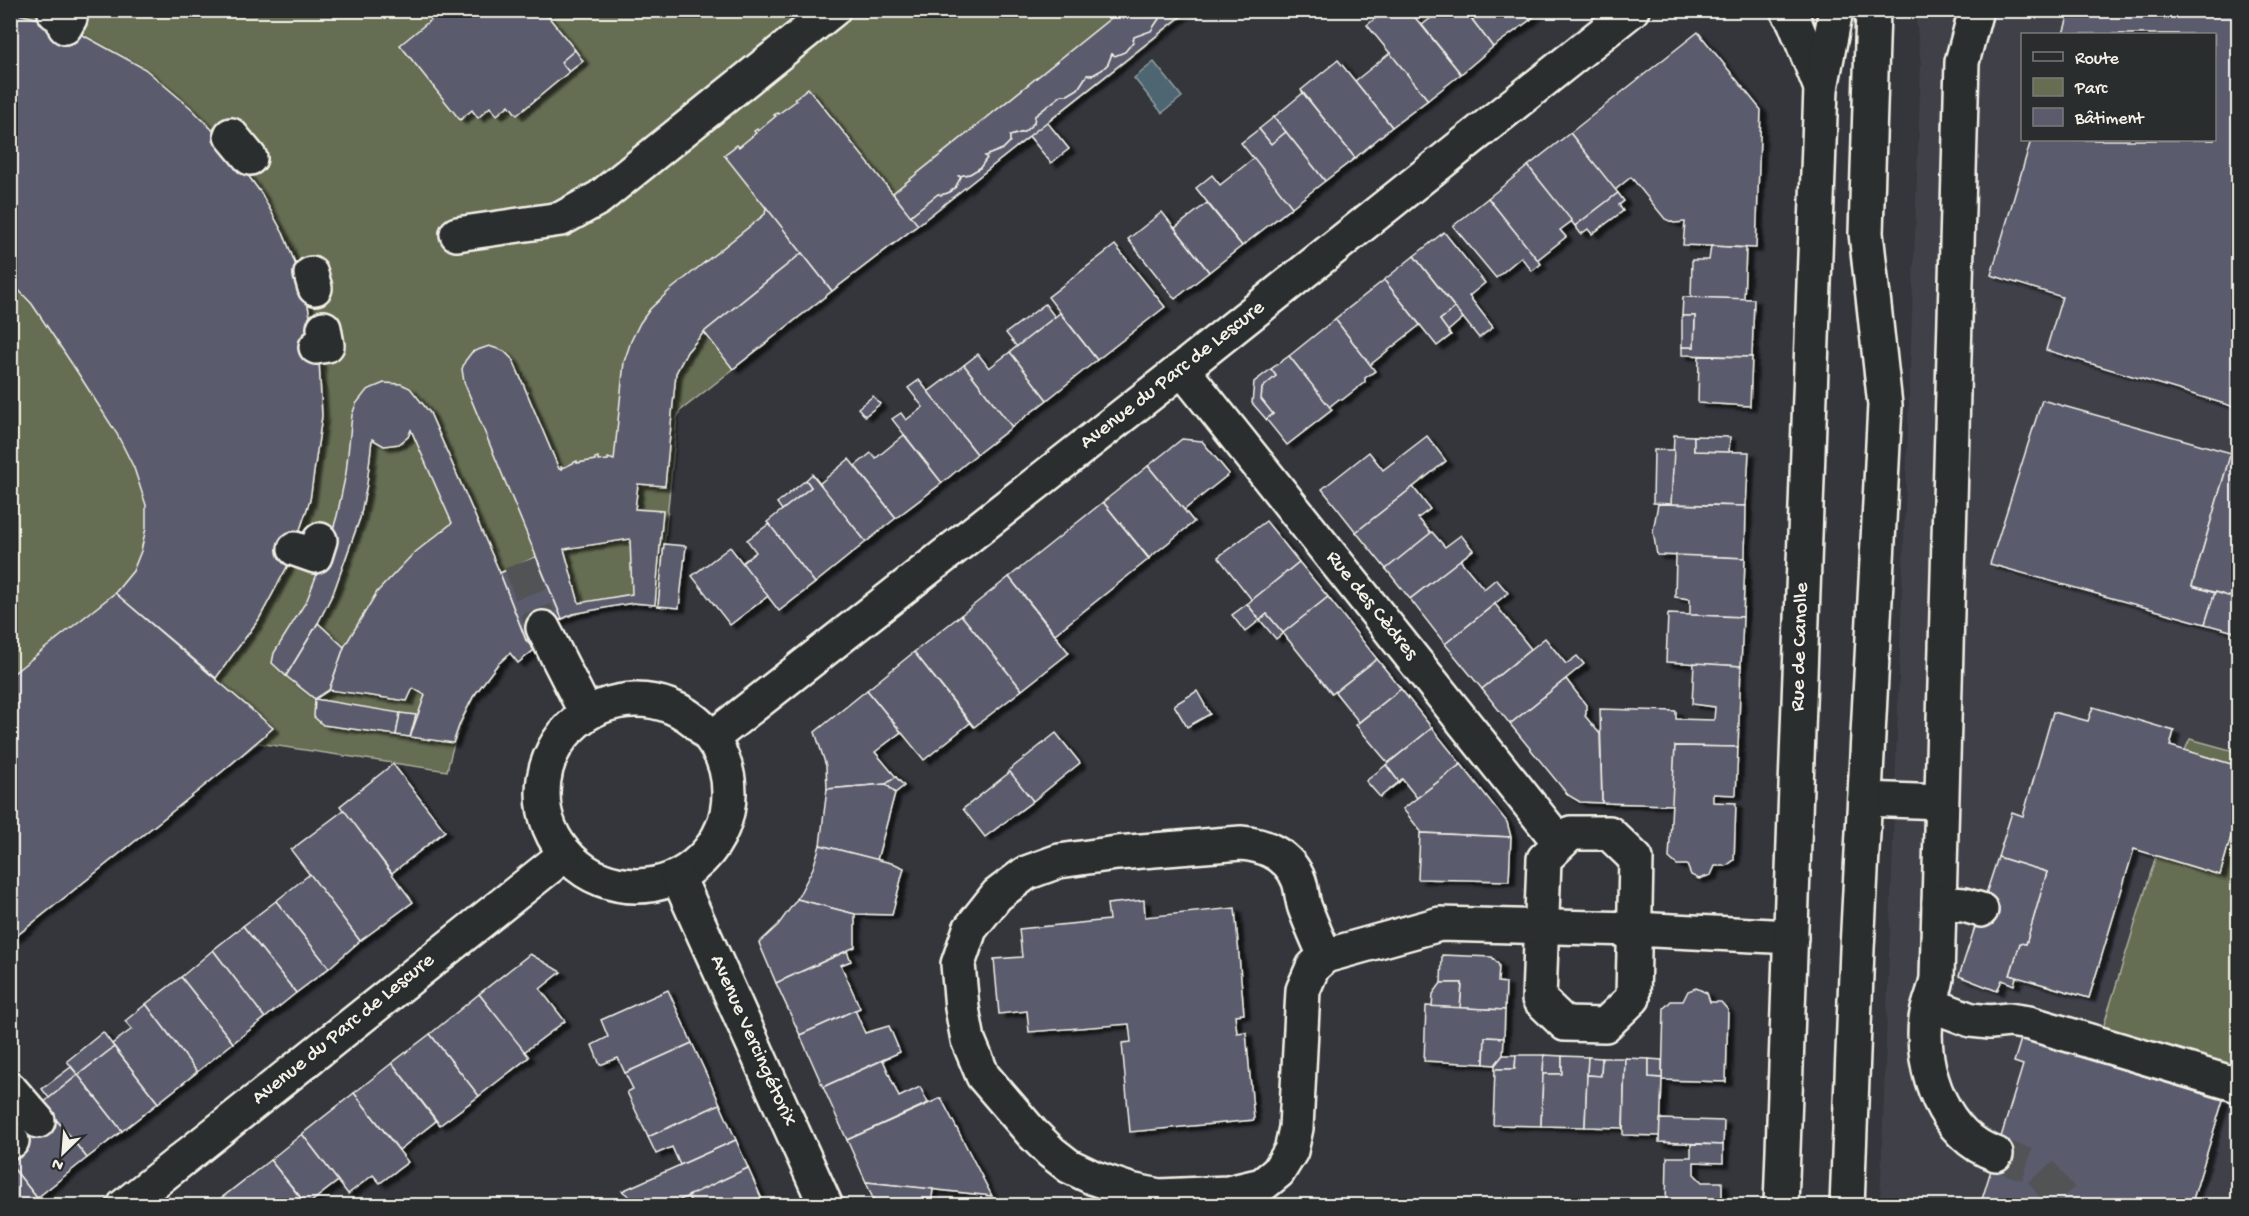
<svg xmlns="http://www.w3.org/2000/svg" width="2249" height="1216" viewBox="0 0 2249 1216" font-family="'Gochi Hand',sans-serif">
<defs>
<filter id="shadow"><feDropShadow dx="6" dy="4" stdDeviation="1.5" flood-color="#0009"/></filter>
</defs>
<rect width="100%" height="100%" fill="#34363b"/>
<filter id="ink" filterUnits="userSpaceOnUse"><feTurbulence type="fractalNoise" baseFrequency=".0167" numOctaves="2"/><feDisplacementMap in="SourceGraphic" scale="12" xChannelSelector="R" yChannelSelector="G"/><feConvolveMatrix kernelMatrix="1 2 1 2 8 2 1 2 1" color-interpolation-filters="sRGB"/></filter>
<g filter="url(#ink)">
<path fill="#3f414a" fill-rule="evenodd" d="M1915,11H2238V1205L1880,1206L1921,64ZM2022,34H2214V140H2022Z"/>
<g fill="#656d53" stroke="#acaf9e" stroke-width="1.5">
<path d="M11,11H1190L680,411L677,418L658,606C615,597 561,615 527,640L534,650L518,663L510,653C474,685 457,725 447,771L258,743L11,941Z"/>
<path d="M2190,739L2238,752V766L2185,750Z"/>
<path d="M2238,812V1062L2231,1065L2217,1063L2102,1031L2156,856L2220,875Z"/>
</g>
<path fill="#4d6672" stroke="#909ea1" stroke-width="1.5" d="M1154,62L1182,97L1162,113L1134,78Z"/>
<g fill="#5a5c6e" stroke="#f4f1e8" stroke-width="1.5" fill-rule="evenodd" filter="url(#shadow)">
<path d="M443,10H543L575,50L561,62L569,72L517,115L509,105L497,115L490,107L478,118L472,110L460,120L400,45Z"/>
<path d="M1121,10H1176L1168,15L1161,16L1151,31L1134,37L1133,42L1125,52L1115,56L1112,54L1108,64L1102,70L1093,75H1087L1078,89L1068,95H1062L1035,116L1034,123L1024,132L1010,136V142L1003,149L985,156L987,158L980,168L970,174L959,176L961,177L955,188L948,193L941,195L938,194L910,216L893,193Z"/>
<path d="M1189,10L918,225L910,216L938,194L941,195L948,193L955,188L961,177L959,176L970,174L980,168L987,158L985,156L1003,149L1010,142V136L1024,132L1034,123L1035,116L1062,95H1068L1078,89L1087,75H1093L1102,70L1108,64L1112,54L1115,56L1125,52L1133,42L1134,37L1151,31L1161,16L1168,15L1176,10Z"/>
<path d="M1386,10H1409L1461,74L1428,100L1367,25Z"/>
<path d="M1441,10H1465L1493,47L1461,74L1422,25Z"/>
<path d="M1465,10H1523L1530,20L1493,47Z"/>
<path d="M1523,10H1541L1530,20Z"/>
<path d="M2070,10H2238V408L2046,350L2062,297L1991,275L2031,140H2214V34H2063Z"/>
<path d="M10,12L52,22L79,33L145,69L192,109L222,140L261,193L284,235L304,286L319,361L322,416L310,500L288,565L259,619L216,678L115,593L133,571L141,551L146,528V505L134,468L117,434L76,370L32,304L10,281Z"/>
<path d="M1698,32L1761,110L1756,248L1683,245L1685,222L1674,223L1665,219L1631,177L1615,190L1570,133Z"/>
<path d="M575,50L583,61L569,72L561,62Z"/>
<path d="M1390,53L1428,100L1392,127L1355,81Z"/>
<path d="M1338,60L1392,127L1355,158L1301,90Z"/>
<path d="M808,88L918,225L832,291L724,155L737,145L739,147L756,133L754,131L757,129L758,131L776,116L774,115L777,113L778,114L796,101L794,99Z"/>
<path d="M1303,93L1355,158L1325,181L1274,117Z"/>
<path d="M1274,117L1286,132L1271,144L1259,129Z"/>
<path d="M1047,122L1069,149L1051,163L1029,136Z"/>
<path d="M1259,129L1271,144L1286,132L1325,181L1292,207L1241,143Z"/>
<path d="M1570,133L1618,193L1575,226L1528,166Z"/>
<path d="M1254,158L1292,207L1242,246L1196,188L1212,175L1220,185Z"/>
<path d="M1528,166L1572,221L1560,230L1566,237L1537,260L1488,198Z"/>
<path d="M1618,193L1624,201L1619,205L1623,211L1592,234L1588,229L1581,234L1575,226Z"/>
<path d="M1488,198L1541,264L1532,271L1521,257L1496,278L1453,226Z"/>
<path d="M1207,203L1242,246L1209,272L1175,228Z"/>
<path d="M766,207L802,253L704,332L687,352L676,373L665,486L638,484L635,509L663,511L655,605L633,603L610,607L573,614L562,619L464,382L462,369L465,361L472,352L489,346L504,351L513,360L559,469H562L561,467H565L577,461V463L595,460V458L598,457V461L608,460V458L614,460L624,362L631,341L640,323L650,309L669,291L765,214ZM630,539L632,594L579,603L564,549Z"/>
<path d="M1162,212L1209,272L1175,299L1128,239Z"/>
<path d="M1444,232L1485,283L1469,296L1493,327L1479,338L1414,256Z"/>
<path d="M1115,245L1165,307L1097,360L1048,297Z"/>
<path d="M1711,246L1746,248L1744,299L1691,298L1692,260H1709Z"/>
<path d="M802,253L832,291L733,369L704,332Z"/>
<path d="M1414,256L1455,308L1440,320L1451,335L1437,346L1384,280Z"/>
<path d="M1384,280L1420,325L1370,365L1335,319Z"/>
<path d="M1683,297L1754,299L1752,357L1682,355V347H1694L1695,316H1682Z"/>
<path d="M1045,304L1055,317L1017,347L1006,333Z"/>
<path d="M1455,308L1463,318L1448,331L1440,320Z"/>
<path d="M1060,313L1097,360L1047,400L1010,352Z"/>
<path d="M1682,316H1695L1694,347H1682Z"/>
<path d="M1335,319L1375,371L1365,378V382L1342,400L1339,399L1329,407L1289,356Z"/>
<path d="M1010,352L1047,400L1012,427L964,365L978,354L989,368Z"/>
<path d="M1289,356L1332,410L1287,445L1266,419L1273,414L1261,399L1262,388L1276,376L1271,369Z"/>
<path d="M1699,356L1752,357L1750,406L1698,403Z"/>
<path d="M964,365L1012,427L977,454L928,392Z"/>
<path d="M1271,369L1276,376L1262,388L1261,399L1273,414L1266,419L1252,403L1254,382Z"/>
<path d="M919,380L977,454L942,483L892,419L901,413L906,420L923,407L908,388Z"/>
<path d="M384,383L401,384L410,388L430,413L500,573L526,640L534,650L518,663L510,653L497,665L473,697L460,723L453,743L410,737L425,695L413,688L407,701L329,690L344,647L377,592L413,554L452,523L411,430L408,437L399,444L384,446L372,439L367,484L360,518L334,591L318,623L286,676L272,663L274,653L307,600L329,543L337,516L346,473L352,415L356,404L367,390Z"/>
<path d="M873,396L880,404L865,416L858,408Z"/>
<path d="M2042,400L2231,453L2192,586L2215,593L2205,624L1990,564Z"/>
<path d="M2238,428V599L2192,586Z"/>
<path d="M904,435L942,483L896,518L855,466L871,453L876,458Z"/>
<path d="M1674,435L1694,436V451L1749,452L1746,506L1671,504Z"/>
<path d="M1427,436L1446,461L1356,532L1322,489L1369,452L1383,470Z"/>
<path d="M1694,436L1730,437L1729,452L1694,451Z"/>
<path d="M1182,439L1202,441L1229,474L1184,510L1148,466Z"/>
<path d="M1654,450H1674L1671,504L1653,503Z"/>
<path d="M849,459L896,518L866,542L819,484Z"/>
<path d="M1148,466L1194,522L1149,558L1103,502Z"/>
<path d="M812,474L866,542L815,583L767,522L811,487L806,480Z"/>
<path d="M806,480L811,487L782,510L777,503Z"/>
<path d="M1413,487L1430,509L1418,518L1431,533L1386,569L1356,532Z"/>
<path d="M1103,502L1149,559L1055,634L1009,577Z"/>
<path d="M1658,504L1746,506L1745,558L1657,555L1653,531Z"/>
<path d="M1266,521L1299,562L1252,600L1218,557Z"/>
<path d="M769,524L815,583L779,611L742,563L756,552L747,540Z"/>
<path d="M1432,532L1445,547L1461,535L1473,550L1410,599L1386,569Z"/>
<path d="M664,544L686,546L679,608L658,606Z"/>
<path d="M730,547L768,596L730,625L692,576Z"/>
<path d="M1676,555L1745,558L1743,617L1690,615V599L1675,597Z"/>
<path d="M536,557L562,619L543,628L526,640L500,573Z"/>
<path d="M1460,560L1484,589L1496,579L1508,593L1445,644L1410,599Z"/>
<path d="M1299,562L1328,597L1283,633L1267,614L1260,620L1247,604Z"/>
<path d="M1009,577L1069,653L1022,690L961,615Z"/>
<path d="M2215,592L2238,599V633L2205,624Z"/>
<path d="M115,593L273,728L223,771L10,941V676Z"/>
<path d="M1328,597L1377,659L1332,694L1283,633Z"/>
<path d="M1247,604L1260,620L1245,632L1232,615Z"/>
<path d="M1495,604L1531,649L1482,689L1445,644Z"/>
<path d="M1267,614L1283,633L1276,639L1260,620Z"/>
<path d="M1668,614L1743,617L1741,666L1666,662Z"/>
<path d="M961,615L1022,690L974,727L914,652Z"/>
<path d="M318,623L344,647L329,690L315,699L286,676Z"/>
<path d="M1545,638L1566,664L1577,656L1584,664L1510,724L1482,689Z"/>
<path d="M914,652L970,723L924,760L867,690Z"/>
<path d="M1377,659L1401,689L1359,722L1335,692Z"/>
<path d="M1694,663L1741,666L1738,747L1675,746L1673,805L1602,803L1600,709L1676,711V719L1714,720L1715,707L1692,704Z"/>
<path d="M1566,679L1586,705V714L1585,716L1600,734L1602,803L1580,802L1568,795L1510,724Z"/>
<path d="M1401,689L1432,728L1388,763L1356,725Z"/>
<path d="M867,690L901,732L875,752L896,777L886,784L827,789L826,766L815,732Z"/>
<path d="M1197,691L1210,714L1187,727L1174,705Z"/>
<path d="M315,699L400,713L396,735L323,725L314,717Z"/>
<path d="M2093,707L2174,731L2170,746L2238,766V812L2220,875L2134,849L2089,998L2010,975L2020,943L2026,944L2047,872L1998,857L2012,812L2023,816L2053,712L2088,721Z"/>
<path d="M400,713L416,715L410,737L396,735Z"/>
<path d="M1432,728L1461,764L1417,798L1402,779L1399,782L1386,765Z"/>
<path d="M1056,733L1080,763L1033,801L1008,771Z"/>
<path d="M1675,746L1738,747L1736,795L1713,794V802L1736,803L1734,860L1726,866H1715L1711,875L1699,879L1691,875L1687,865H1677L1669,858Z"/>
<path d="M393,764L445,831L392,873L340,806Z"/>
<path d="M1461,764L1507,822L1511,837L1422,833L1403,809Z"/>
<path d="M1386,765L1399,782L1380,797L1366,781Z"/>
<path d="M1010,772L1033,801L985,837L963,809Z"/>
<path d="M896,777L904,786L895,793L886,784Z"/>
<path d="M886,784L895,793L877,860L820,845L827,789Z"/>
<path d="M344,810L413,902L360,941L291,850Z"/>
<path d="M1420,833L1511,837L1509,881L1418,879Z"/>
<path d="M820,845L895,864L904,868L892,915L855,914L797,899L813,868Z"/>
<path d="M1998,857L2047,872L2026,944L2020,943L2010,975L2016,977L2014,985L2002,980L1997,991L1959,976Z"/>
<path d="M310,874L360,941L329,968L276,901Z"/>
<path d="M797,899L855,914V947L776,983L759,943L778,925Z"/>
<path d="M1144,900L1145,917L1235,908L1244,1014L1235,1015L1237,1033L1246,1032L1254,1120L1130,1132L1122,1043L1131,1042L1129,1024L1029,1032L1027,1011L999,1014L994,959L1022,957L1019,929L1109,920L1107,904Z"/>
<path d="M276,901L329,968L296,993L243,926Z"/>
<path d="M243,926L296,993L265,1018L213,950Z"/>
<path d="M213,950L265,1018L233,1043L181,977Z"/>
<path d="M847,951L851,961L841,965L860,1008L800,1035L776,983Z"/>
<path d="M530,954L561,972L540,989L565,1021L524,1052L479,994Z"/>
<path d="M1442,955L1492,957L1499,965L1498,982L1506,983L1505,1010L1460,1008L1462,983H1441Z"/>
<path d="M181,977L233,1043L197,1072L146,1004Z"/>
<path d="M1441,983H1462L1460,1008L1432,1007L1433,994Z"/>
<path d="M1696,988L1707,993L1710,1002H1721L1728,1010L1726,1082L1662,1080L1664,1008L1671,1001H1683L1688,991Z"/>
<path d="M668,990L692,1043L625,1073L618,1058L600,1065L592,1045L608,1037L601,1020Z"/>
<path d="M479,994L529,1057L479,1096L430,1034Z"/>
<path d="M146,1004L197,1072L158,1103L112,1044L132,1029L125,1021Z"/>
<path d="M1426,1006L1505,1010L1504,1038L1485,1037L1484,1064L1424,1061Z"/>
<path d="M855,1010L865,1033L889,1026L900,1052L823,1087L800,1035Z"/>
<path d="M103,1032L114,1047L78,1075L67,1061Z"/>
<path d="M430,1034L479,1096L440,1125L392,1063Z"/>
<path d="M1485,1037L1504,1038L1503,1055L1495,1065L1484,1064Z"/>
<path d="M2021,1039L2223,1100L2191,1206H1980L2023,1065L2014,1062Z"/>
<path d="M692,1043L720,1104L648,1137L627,1092L633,1089L625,1073Z"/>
<path d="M114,1047L158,1103L122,1131L78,1075Z"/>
<path d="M1503,1055H1516L1515,1069H1495V1065Z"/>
<path d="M1516,1055H1544L1541,1126L1493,1125L1495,1069H1515Z"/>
<path d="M1544,1055L1562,1056V1074H1543Z"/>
<path d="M1562,1056L1588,1057L1585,1127L1541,1126L1543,1074H1562Z"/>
<path d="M1588,1057L1602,1058L1601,1076L1587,1075Z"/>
<path d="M1602,1058H1625L1623,1128L1585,1127L1587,1075L1601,1076Z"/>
<path d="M1625,1058L1649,1059V1077L1662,1078L1660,1136L1623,1135Z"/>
<path d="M1649,1059L1662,1060V1078L1649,1077Z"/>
<path d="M883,1060L899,1097L920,1087L928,1103L847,1140L823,1087Z"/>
<path d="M392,1063L436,1121L399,1150L354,1093Z"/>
<path d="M71,1067L78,1075L49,1098L42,1089Z"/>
<path d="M78,1075L122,1131L87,1158L43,1103Z"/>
<path d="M354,1093L408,1162L380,1183L373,1175L348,1194L302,1134Z"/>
<path d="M941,1098L992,1196L866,1182L847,1140Z"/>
<path d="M720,1104L736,1140L680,1165L672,1147L656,1154L648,1137Z"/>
<path d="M50,1112L87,1158L37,1198L10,1164V1143Z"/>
<path d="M1660,1119L1724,1121L1723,1145L1659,1142Z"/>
<path d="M302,1134L338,1181L307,1205L270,1160Z"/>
<path d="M736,1140L748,1168L667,1206H642L622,1191Z"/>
<path d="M1691,1144L1723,1145V1163L1694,1162V1174L1702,1182H1722V1206H1666L1667,1157H1691Z"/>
<path d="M270,1160L307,1206H217L215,1203Z"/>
<path d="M10,1164L37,1198L28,1206H10Z"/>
<path d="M748,1168L765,1206H693L688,1196Z"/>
<path d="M866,1182L933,1189L931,1206H876Z"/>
<path d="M1023,1201L1069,1206H1022Z"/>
</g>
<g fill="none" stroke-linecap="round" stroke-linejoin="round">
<g stroke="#515255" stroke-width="33" stroke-dasharray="33 16" stroke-linecap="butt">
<path d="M520,563L543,628"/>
<path d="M1996,1154L2038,1168L2068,1206"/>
</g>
<defs>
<g id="minor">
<path d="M1787,10L1794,21L1821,88"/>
<path d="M1976,10L1962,62L1937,978C1935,992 1928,1005 1926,1019C1920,1070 1944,1137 1996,1154"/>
<path d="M55,13L70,18L65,27"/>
<path d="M231,135L250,158"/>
<path d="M457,234L561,219L599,198L833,10"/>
<path d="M311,274L315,288"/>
<path d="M316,347L327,345L324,328"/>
<path d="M1182,369L1560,843"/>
<path d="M295,549L315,556L320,540"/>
<path d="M543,628L586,713"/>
<circle cx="636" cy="793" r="93"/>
<path d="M712,738L1182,369L1632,10"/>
<path d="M1865,799L1941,802"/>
<path d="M1571,833H1609L1636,859L1633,998L1605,1025L1565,1024L1539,999L1544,859Z"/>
<path d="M678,877L826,1206"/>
<path d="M1939,903L1964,905L1981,910"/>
<path d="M1325,956C1318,940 1311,924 1305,908C1302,900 1302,890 1299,881C1290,856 1266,845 1241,843L1117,853L1059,861L1026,873L997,895L970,929L958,964L962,1008L968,1040L983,1076L1032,1133L1051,1152L1069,1166L1094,1178L1130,1190L1159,1196L1228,1193L1262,1185L1278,1172L1291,1151L1296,1128L1303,990L1313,967L1325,956L1440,924L1634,929L1791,937"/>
<path d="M1931,1001L1942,1009L1971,1020L1990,1022L2009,1020L2029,1023L2238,1085"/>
<path d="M10,1089L38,1121"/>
<path d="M10,1138L12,1141"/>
<path d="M124,1206L553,864L563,853"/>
<path d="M1781,1206L1821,88L1836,10"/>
<path d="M1847,1206L1857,949L1885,405L1866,233L1873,10"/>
</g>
</defs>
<use href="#minor" stroke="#f4f1e8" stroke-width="38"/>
<use href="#minor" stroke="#2a2d2e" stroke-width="33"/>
</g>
</g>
<g text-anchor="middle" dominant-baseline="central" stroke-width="4.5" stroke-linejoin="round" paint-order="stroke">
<g font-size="21" fill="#f4f1e8" stroke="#2a2d2e">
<text transform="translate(1173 376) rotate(-38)">Avenue du Parc de Lescure</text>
<text transform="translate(1371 606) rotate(51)">Rue des Cèdres</text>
<text transform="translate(1801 647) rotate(-88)">Rue de Canolle</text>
<text transform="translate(344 1030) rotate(-39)">Avenue du Parc de Lescure</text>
<text transform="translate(752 1041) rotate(66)">Avenue Vercingétorix</text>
</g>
</g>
<rect width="2249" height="1216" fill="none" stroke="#2a2d2e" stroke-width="36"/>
<rect x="18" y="18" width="2213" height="1180" fill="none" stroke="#f4f1e8" stroke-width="2" filter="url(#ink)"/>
<rect x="2021" y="33" width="195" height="108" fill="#2a2d2e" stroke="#7b7b78" stroke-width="1.5"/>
<rect x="2033" y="52" width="30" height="9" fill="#2a2d2e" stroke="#7b7b78" stroke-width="1.5"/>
<text x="2075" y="63" font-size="18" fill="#f4f1e8">Route</text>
<rect x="2033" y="78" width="30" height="18" fill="#656d53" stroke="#7b7b78" stroke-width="1.5"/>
<text x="2075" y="93" font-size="18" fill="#f4f1e8">Parc</text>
<rect x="2033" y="108" width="30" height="18" fill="#5a5c6e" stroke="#7b7b78" stroke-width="1.5"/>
<text x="2075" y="123" font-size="18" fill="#f4f1e8">Bâtiment</text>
<g transform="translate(63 1153) rotate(205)" stroke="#2a2d2e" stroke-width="4.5" paint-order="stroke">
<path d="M0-4.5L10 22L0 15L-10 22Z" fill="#f4f1e8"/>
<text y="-9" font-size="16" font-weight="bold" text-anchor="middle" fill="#f4f1e8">N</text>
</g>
</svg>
